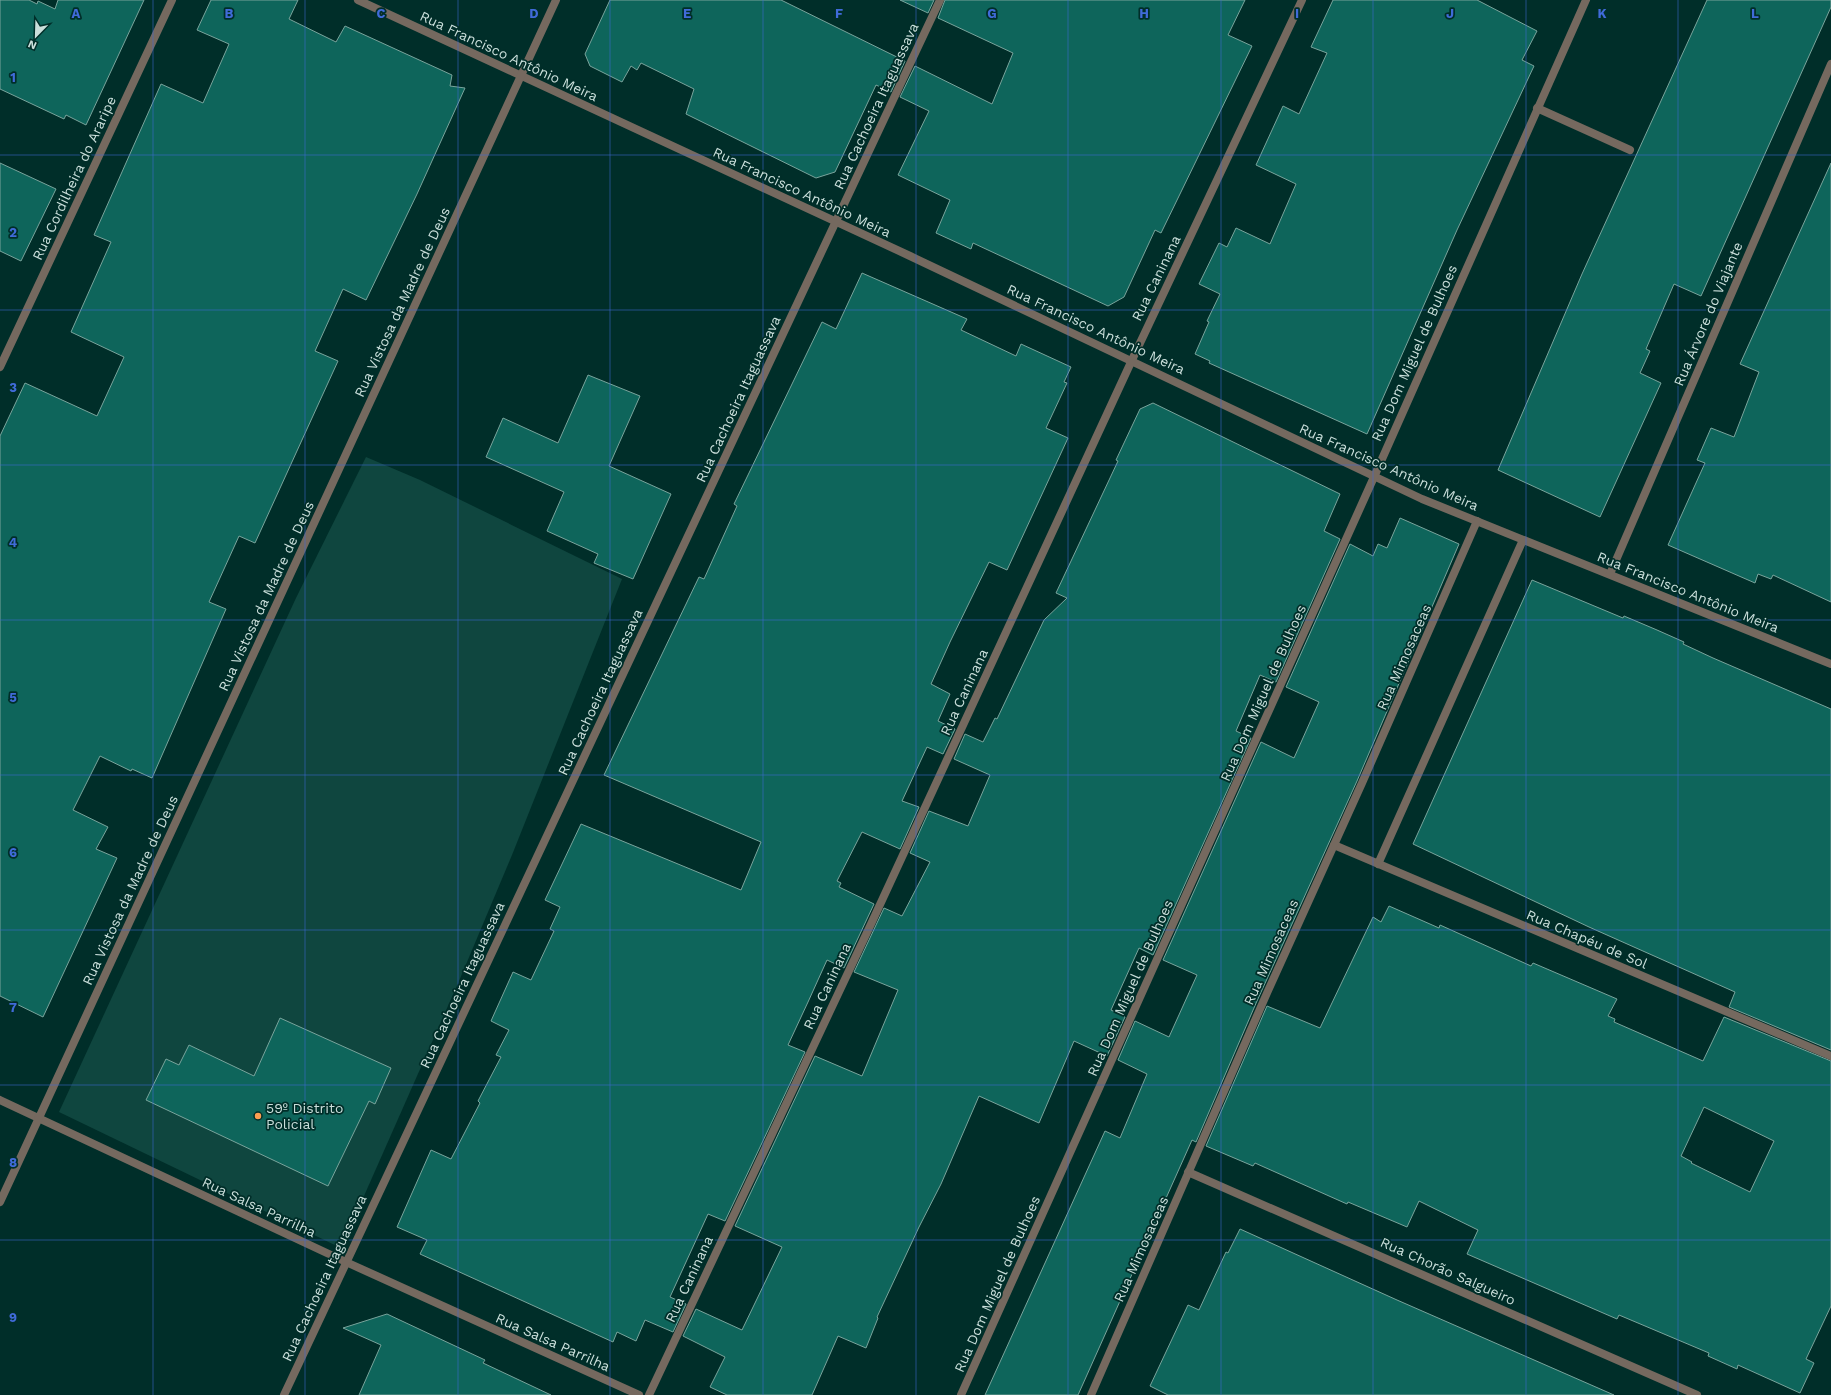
<svg xmlns="http://www.w3.org/2000/svg" width="1831" height="1395" viewBox="0 0 1831 1395" font-family="'Work Sans',sans-serif">
<rect width="100%" height="100%" fill="#002e29"/>
<path fill="#0f463f" d="M366,457L420,480L622,579L512,855L459,981L341,1248L59,1112L296,598Z"/>
<g fill="#0e655b" stroke="#79a49c" fill-rule="evenodd">
<path d="M0,0H29L37,4L38,1L55,9L58,0H144L86,125L66,115L64,119L0,89Z"/>
<path d="M211,0H298L289,19L336,42L345,26L452,75L450,86L465,88L417,194L366,300L343,289L315,351L338,361L255,543L239,536L209,602L226,609L152,778L132,769L131,771L100,756L73,810L108,827L96,849L117,858L43,1017L0,996V436L25,383L97,416L124,357L71,332L111,242L94,235L161,84L203,103L229,44L197,30Z"/>
<path d="M610,0H781L905,61L891,92L876,85L835,172L816,178L686,114L694,89L641,63L637,70L631,66L622,82L590,66L585,54Z"/>
<path d="M900,0H934L928,13Z"/>
<path d="M945,0H1245L1228,35L1252,46L1161,233L1155,230L1124,297L1108,306L973,243L971,249L936,233L950,200L898,175L929,111L900,97L915,66L992,104L1013,53L938,18Z"/>
<path d="M1333,0H1477L1537,31L1522,60L1534,66L1457,230L1367,434L1209,363L1210,361L1195,354L1209,322L1207,321L1220,294L1199,284L1219,243L1227,247L1236,228L1270,244L1296,184L1256,165L1283,106L1299,114L1327,53L1311,47Z"/>
<path d="M1707,0H1831V7L1701,296L1674,284L1646,349L1650,351L1640,373L1661,383L1600,517L1498,470L1582,274Z"/>
<path d="M0,163L56,189L21,261L0,251Z"/>
<path d="M1831,163V602L1773,575L1771,579L1758,574L1755,583L1668,545L1705,463L1697,460L1711,428L1734,437L1759,372L1740,364Z"/>
<path d="M862,273L967,319L961,330L1016,356L1021,344L1071,367L1064,382L1067,383L1046,428L1068,438L1007,570L989,562L950,642L931,684L950,694L938,721L955,729L943,754L927,747L902,801L919,807L900,849L862,832L837,881L841,883L839,887L874,904L844,968L827,960L808,1002L788,1045L805,1052L725,1221L708,1214L670,1297L686,1304L673,1332L645,1320L636,1341L617,1332L613,1342L420,1254L427,1240L397,1227L431,1150L451,1159L480,1103L478,1101L501,1057L496,1055L509,1030L491,1021L513,972L531,980L554,931L550,929L560,907L545,900L581,824L741,890L761,842L604,775L699,577L704,579L737,506L734,504L822,322L836,329Z"/>
<path d="M588,375L640,396L609,466L671,494L633,579L594,563L598,554L547,531L564,492L486,457L503,418L558,443Z"/>
<path d="M1153,403L1340,494L1324,531L1340,539L1276,682L1260,675L1236,731L1251,738L1153,955L1139,948L1111,1010L1125,1017L1107,1056L1074,1041L1039,1123L979,1096L941,1184L919,1227L877,1317L878,1318L866,1348L838,1336L812,1395H727L710,1387L725,1357L683,1336L696,1309L742,1330L782,1247L735,1226L815,1056L862,1076L898,990L854,972L884,908L902,916L930,862L910,853L929,811L968,826L990,775L954,759L965,734L983,742L995,718L997,719L1044,620L1067,598L1056,593L1118,461L1116,460L1140,409Z"/>
<path d="M1400,518L1459,544L1357,781L1257,1001L1196,1142L1192,1140L1078,1395H985L1105,1131L1120,1138L1147,1074L1118,1060L1135,1021L1169,1037L1197,975L1163,960L1261,742L1294,758L1319,702L1286,687L1350,544L1373,556L1378,544L1387,548Z"/>
<path d="M1532,580L1623,618L1624,616L1657,630L1684,642L1683,644L1713,658L1831,709V1050L1729,1007L1735,992L1589,927L1413,844Z"/>
<path d="M1389,906L1439,928L1440,925L1531,966L1533,963L1617,999L1608,1016L1615,1019L1614,1022L1703,1061L1724,1017L1831,1061V1306L1806,1359L1814,1363L1800,1393L1738,1365L1737,1369L1708,1356L1709,1353L1619,1315L1617,1319L1467,1254L1478,1230L1419,1201L1407,1227L1348,1202L1347,1204L1255,1163L1253,1166L1206,1146L1267,1006L1320,1028L1373,917L1381,922ZM1704,1107L1774,1141L1750,1192L1691,1163L1692,1162L1681,1156Z"/>
<path d="M280,1018L391,1068L375,1104L369,1101L328,1186L146,1100L166,1059L179,1065L189,1045L254,1076Z"/>
<path d="M1240,1229L1397,1300L1614,1395H1168L1150,1386L1188,1305L1199,1310L1226,1252L1228,1253Z"/>
<path d="M387,1314L485,1360L483,1363L551,1395H359L381,1345L343,1328Z"/>
</g>
<g fill="none" stroke-linecap="round" stroke-linejoin="round">
<path stroke="#75695f" stroke-width="8" d="M1537,108L1630,150"/>
<g stroke="#75695f" stroke-width="8">
<path d="M358,0L910,256L1422,499L1831,664"/>
<path d="M0,367L172,0"/>
<path d="M1610,574L1831,64"/>
<path d="M1334,845L1831,1056"/>
<path d="M1378,864L1523,540"/>
<path d="M0,1100L346,1262L639,1395"/>
<path d="M1188,1172L1697,1395"/>
<path d="M0,1202L556,0"/>
<path d="M284,1395L940,0"/>
<path d="M649,1395L871,924L1132,360L1302,0"/>
<path d="M961,1395L1374,477L1586,0"/>
<path d="M1091,1395L1267,993L1362,783L1477,521"/>
</g>
</g>
<path fill="none" stroke="#406bd9" stroke-width="1" stroke-opacity="0.55" d="M153,0V1395M305,0V1395M458,0V1395M610,0V1395M763,0V1395M916,0V1395M1068,0V1395M1221,0V1395M1373,0V1395M1526,0V1395M1678,0V1395M0,155H1831M0,310H1831M0,465H1831M0,620H1831M0,775H1831M0,930H1831M0,1085H1831M0,1240H1831"/>
<circle fill="#fb9e51" stroke="#002e29" stroke-width="1.5" cx="258" cy="1116" r="4"/>
<g text-anchor="middle" dominant-baseline="central" stroke-width="3.5" stroke-linejoin="round" paint-order="stroke">
<g font-size="14" fill="#cadfdb" stroke="#002e29">
<text transform="translate(509 56) rotate(25)">Rua Francisco Antônio Meira</text>
<text transform="translate(876 106) rotate(-65)">Rua Cachoeira Itaguassava</text>
<text transform="translate(74 178) rotate(-65)">Rua Cordilheira do Araripe</text>
<text transform="translate(802 192) rotate(25)">Rua Francisco Antônio Meira</text>
<text transform="translate(1156 278) rotate(-64)">Rua Caninana</text>
<text transform="translate(402 302) rotate(-65)">Rua Vistosa da Madre de Deus</text>
<text transform="translate(1708 314) rotate(-67)">Rua Árvore do Viajante</text>
<text transform="translate(1096 329) rotate(25)">Rua Francisco Antônio Meira</text>
<text transform="translate(1414 353) rotate(-66)">Rua Dom Miguel de Bulhoes</text>
<text transform="translate(738 399) rotate(-65)">Rua Cachoeira Itaguassava</text>
<text transform="translate(1389 467) rotate(24)">Rua Francisco Antônio Meira</text>
<text transform="translate(1688 592) rotate(22)">Rua Francisco Antônio Meira</text>
<text transform="translate(266 596) rotate(-65)">Rua Vistosa da Madre de Deus</text>
<text transform="translate(1404 657) rotate(-66)">Rua Mimosaceas</text>
<text transform="translate(600 692) rotate(-65)">Rua Cachoeira Itaguassava</text>
<text transform="translate(964 692) rotate(-65)">Rua Caninana</text>
<text transform="translate(1263 693) rotate(-66)">Rua Dom Miguel de Bulhoes</text>
<text transform="translate(130 890) rotate(-65)">Rua Vistosa da Madre de Deus</text>
<text transform="translate(1587 939) rotate(23)">Rua Chapéu de Sol</text>
<text transform="translate(1271 952) rotate(-66)">Rua Mimosaceas</text>
<text transform="translate(462 985) rotate(-65)">Rua Cachoeira Itaguassava</text>
<text transform="translate(827 986) rotate(-65)">Rua Caninana</text>
<text transform="translate(1130 988) rotate(-66)">Rua Dom Miguel de Bulhoes</text>
<text transform="translate(259 1207) rotate(25)">Rua Salsa Parrilha</text>
<text transform="translate(1141 1249) rotate(-66)">Rua Mimosaceas</text>
<text transform="translate(1448 1271) rotate(24)">Rua Chorão Salgueiro</text>
<text transform="translate(324 1278) rotate(-65)">Rua Cachoeira Itaguassava</text>
<text transform="translate(689 1279) rotate(-65)">Rua Caninana</text>
<text transform="translate(997 1284) rotate(-66)">Rua Dom Miguel de Bulhoes</text>
<text transform="translate(553 1342) rotate(24)">Rua Salsa Parrilha</text>
</g>
<g font-size="14" fill="#cadfdb" stroke="#002e29" text-anchor="start">
<text x="266" y="1108">59º Distrito<tspan x="266" dy="16">Policial</tspan></text>
</g>
</g>
<g font-size="13" text-anchor="middle" font-weight="bold" fill="#406bd9" stroke="#002e29" stroke-width="3.5" stroke-linejoin="round" paint-order="stroke">
<text x="76" y="18">A</text>
<text x="229" y="18">B</text>
<text x="381" y="18">C</text>
<text x="534" y="18">D</text>
<text x="687" y="18">E</text>
<text x="839" y="18">F</text>
<text x="992" y="18">G</text>
<text x="1144" y="18">H</text>
<text x="1297" y="18">I</text>
<text x="1450" y="18">J</text>
<text x="1602" y="18">K</text>
<text x="1755" y="18">L</text>
<text x="13" y="82">1</text>
<text x="13" y="237">2</text>
<text x="13" y="392">3</text>
<text x="13" y="547">4</text>
<text x="13" y="702">5</text>
<text x="13" y="857">6</text>
<text x="13" y="1012">7</text>
<text x="13" y="1167">8</text>
<text x="13" y="1322">9</text>
</g>
<g transform="translate(36 36) rotate(203)" stroke="#002e29" stroke-width="3" paint-order="stroke">
<path d="M0-3L7 15L0 10L-7 15Z" fill="#cadfdb"/>
<text y="-6" font-size="11" font-weight="bold" text-anchor="middle" fill="#cadfdb">N</text>
</g>
</svg>
